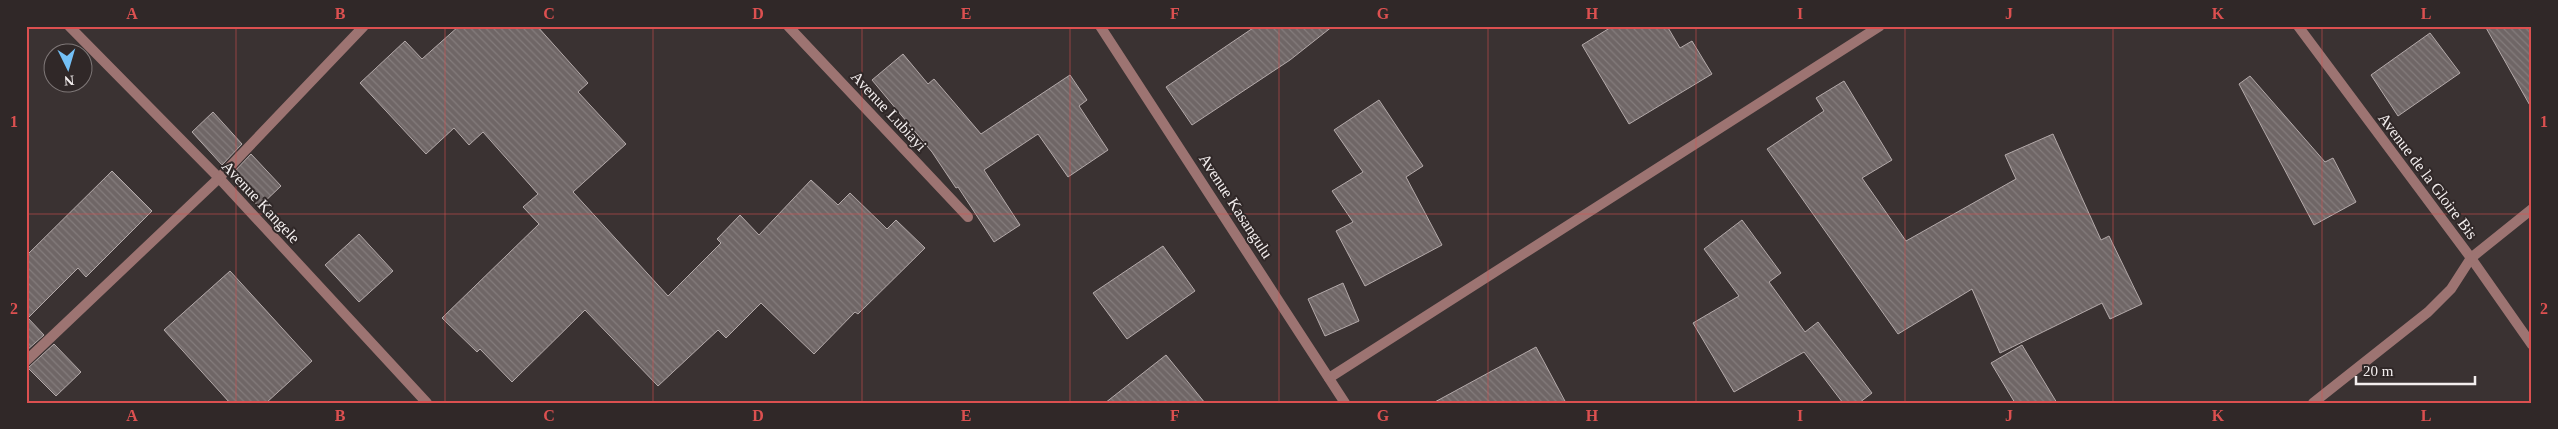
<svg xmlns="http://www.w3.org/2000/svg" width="2558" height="429" viewBox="0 0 2558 429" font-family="Georgia,serif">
<defs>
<pattern id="building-back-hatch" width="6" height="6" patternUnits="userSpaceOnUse" patternTransform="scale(1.25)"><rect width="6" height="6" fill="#6f6666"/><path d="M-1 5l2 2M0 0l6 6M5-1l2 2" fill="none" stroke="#847c7c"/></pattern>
</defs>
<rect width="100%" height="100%" fill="#3a3232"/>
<g fill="url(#building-back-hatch)" stroke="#b4aaaa">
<path d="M459,26H537L588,83L578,92L626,144L573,192L668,296L721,243L717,239L740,215L759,235L811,180L838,205L850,193L887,229L896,220L925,248L858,314L855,312L814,354L761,303L726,338L718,330L658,386L585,310L512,382L480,349L477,352L442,318L539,224L523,207L538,194L483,132L469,145L454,128L426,154L360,83L405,41L422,59Z"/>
<path d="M1256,26H1333L1290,60L1192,125L1166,87Z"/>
<path d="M1613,26H1667L1680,48L1692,41L1712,74L1629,124L1582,45Z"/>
<path d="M2485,26H2532V109Z"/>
<path d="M2430,33L2460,73L2398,116L2371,75Z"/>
<path d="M903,54L928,84L934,79L981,134L1070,75L1087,100L1079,106L1108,150L1068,177L1038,134L984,170L1020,225L994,242L958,187L956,188L932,152L872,80Z"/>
<path d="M2250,76L2325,162L2333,158L2356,202L2314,225L2239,84Z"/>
<path d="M1844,81L1892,160L1862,178L1906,241L2016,179L2005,155L2053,134L2101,240L2109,236L2142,304L2110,319L2102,303L2000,353L1972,289L1898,334L1767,149L1824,111L1816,98Z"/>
<path d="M1379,100L1423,166L1406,177L1442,245L1365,286L1336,231L1353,222L1332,191L1363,172L1334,130Z"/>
<path d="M213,112L242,144L222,165L192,132Z"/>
<path d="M251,154L281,186L259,207L231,175Z"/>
<path d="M112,171L152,211L86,277L78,268L28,318L44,335L26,351V256Z"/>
<path d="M1742,220L1781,273L1769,282L1805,332L1818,322L1872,393L1859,403H1843L1804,352L1734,392L1693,323L1739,296L1704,249Z"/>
<path d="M359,234L393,271L359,302L325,265Z"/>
<path d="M1163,246L1195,291L1127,339L1093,293Z"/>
<path d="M230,271L312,361L266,403H230L164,330Z"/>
<path d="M1343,283L1359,321L1325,336L1308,299Z"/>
<path d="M54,344L81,372L56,396L28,368Z"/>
<path d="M2022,345L2057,403H2015L1991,363Z"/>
<path d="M1536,347L1566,403H1433Z"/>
<path d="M1166,355L1205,403H1105Z"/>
</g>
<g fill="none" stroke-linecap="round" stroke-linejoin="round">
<g stroke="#9d7472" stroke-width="10">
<path d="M69,26L219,178L427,403"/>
<path d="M788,26L968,217"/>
<path d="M1100,26L1345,403"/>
<path d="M2298,26L2471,258L2532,345"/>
<path d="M26,361L219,178L364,26"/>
<path d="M1329,378L1880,26"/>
<path d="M2313,403L2428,312L2451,289L2471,258L2532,209"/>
</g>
</g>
<path fill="none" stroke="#dc5050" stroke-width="1" stroke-opacity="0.55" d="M236,26V403M445,26V403M653,26V403M862,26V403M1070,26V403M1279,26V403M1488,26V403M1696,26V403M1905,26V403M2113,26V403M2322,26V403M26,214H2532"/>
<g text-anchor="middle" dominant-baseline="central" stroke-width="4" stroke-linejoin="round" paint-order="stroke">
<g font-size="16" fill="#f3eeee" stroke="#302828">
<text transform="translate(889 111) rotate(47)">Avenue Lubiayi</text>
<text transform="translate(2428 176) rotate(53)">Avenue de la Gloire Bis</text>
<text transform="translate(261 202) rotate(47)">Avenue Kangele</text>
<text transform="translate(1236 206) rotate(57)">Avenue Kasangulu</text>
</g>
</g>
<rect width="2558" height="429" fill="none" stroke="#302828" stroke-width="55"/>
<g transform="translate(68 68) rotate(175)"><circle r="24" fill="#302828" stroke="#7e7777"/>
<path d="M0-4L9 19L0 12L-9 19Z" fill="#74c0f6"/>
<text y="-8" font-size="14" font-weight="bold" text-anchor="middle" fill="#f3eeee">N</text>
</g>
<path d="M2356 376v8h119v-8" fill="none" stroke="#f3eeee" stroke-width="2.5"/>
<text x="2363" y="376" font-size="15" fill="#f3eeee" stroke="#302828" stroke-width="4" paint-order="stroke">20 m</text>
<rect x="28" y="28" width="2502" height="374" fill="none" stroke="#dc5050" stroke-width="2"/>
<g font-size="16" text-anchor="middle" font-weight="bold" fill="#dc5050">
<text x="132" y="19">A</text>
<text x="340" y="19">B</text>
<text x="549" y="19">C</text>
<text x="758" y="19">D</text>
<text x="966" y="19">E</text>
<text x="1175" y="19">F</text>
<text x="1383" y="19">G</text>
<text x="1592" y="19">H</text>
<text x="1800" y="19">I</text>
<text x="2009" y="19">J</text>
<text x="2218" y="19">K</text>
<text x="2426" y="19">L</text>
<text x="14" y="127">1</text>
<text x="2544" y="127">1</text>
<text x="14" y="314">2</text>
<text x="2544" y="314">2</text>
<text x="132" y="421">A</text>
<text x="340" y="421">B</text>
<text x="549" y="421">C</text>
<text x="758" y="421">D</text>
<text x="966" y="421">E</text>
<text x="1175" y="421">F</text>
<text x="1383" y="421">G</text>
<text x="1592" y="421">H</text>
<text x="1800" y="421">I</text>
<text x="2009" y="421">J</text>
<text x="2218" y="421">K</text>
<text x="2426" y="421">L</text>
</g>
</svg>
